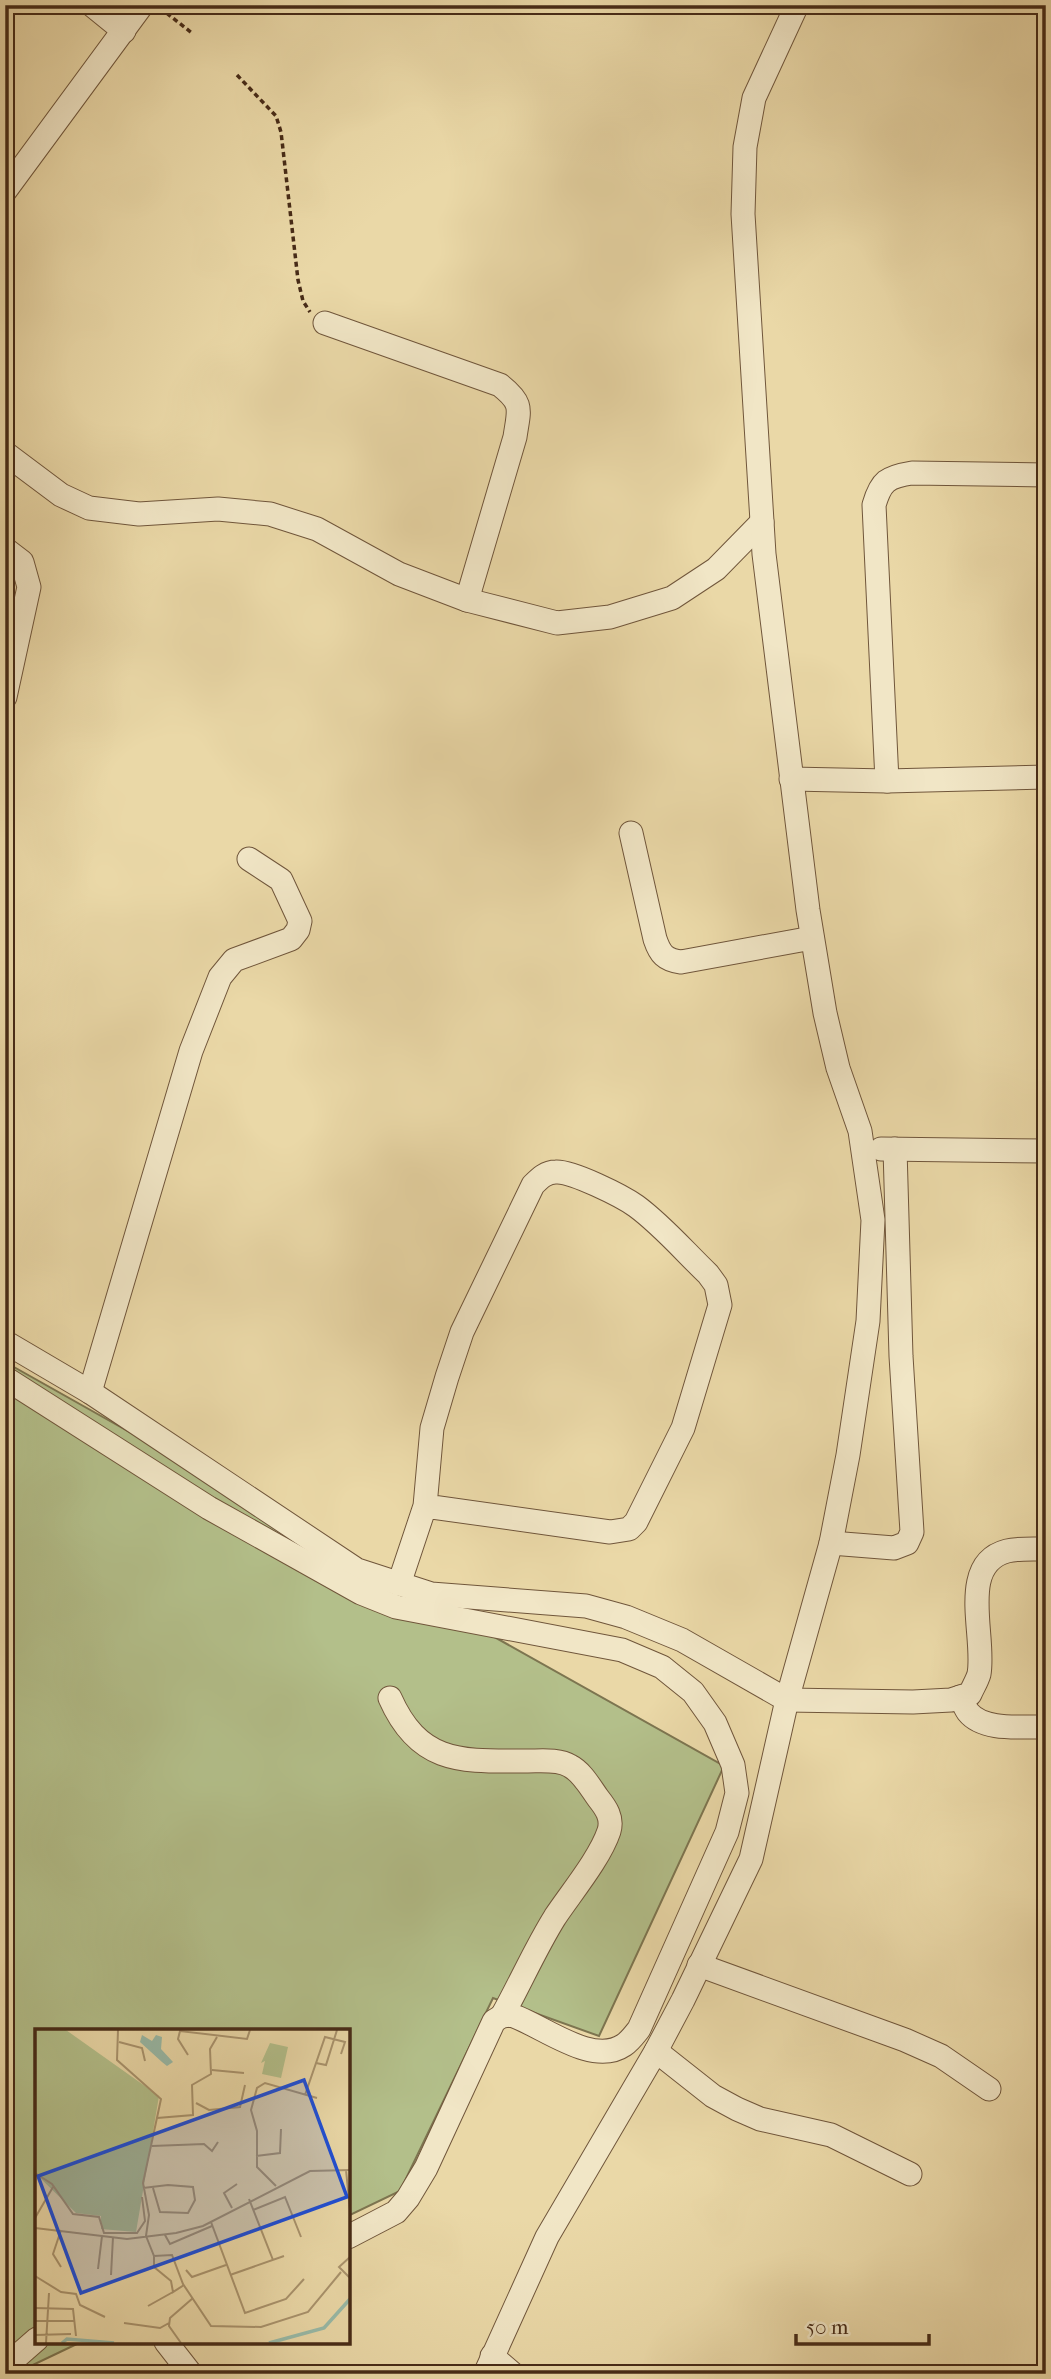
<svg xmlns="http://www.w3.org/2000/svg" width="1051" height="2379" viewBox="0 0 1051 2379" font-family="'IM FELL French Canon',serif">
<rect width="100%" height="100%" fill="#ead8a7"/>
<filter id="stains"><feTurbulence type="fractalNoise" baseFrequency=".00286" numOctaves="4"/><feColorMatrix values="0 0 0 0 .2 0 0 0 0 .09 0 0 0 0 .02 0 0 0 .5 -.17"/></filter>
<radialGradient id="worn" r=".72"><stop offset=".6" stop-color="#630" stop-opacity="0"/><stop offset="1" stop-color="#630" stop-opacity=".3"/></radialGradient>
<path fill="#b3bf8a" stroke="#7d7550" stroke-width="2" d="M5,1362L724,1766L599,2036L493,1998L400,2191L348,2216V2031H37V2342H81L14,2374H5Z"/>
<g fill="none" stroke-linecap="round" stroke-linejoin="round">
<defs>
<g id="minor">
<path d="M92,5L124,31"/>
<path d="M5,191L142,5"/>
<path d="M325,323L500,385C524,404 519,409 515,437L467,600"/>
<path d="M5,453L61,495L89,508L139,514L218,509L270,514L317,529L399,574L467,600L557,623L610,617L672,598L716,569L762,522"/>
<path d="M5,549L22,562L29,587L5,697"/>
<path d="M791,779L887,781L1046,777"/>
<path d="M887,781L874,505C881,481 887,477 912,473L1046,475"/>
<path d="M631,833L655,939C660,954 665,960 681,962L812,938"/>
<path d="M881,1149L1046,1151"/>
<path d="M5,1342L90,1392L357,1570L431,1594L586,1606L626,1617L682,1640L787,1700L913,1702L951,1700L970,1694C973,1687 977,1681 979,1674C986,1637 957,1564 1007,1551C1019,1548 1034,1549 1046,1549"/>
<path d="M5,1378L209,1508L361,1593L396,1607L622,1650L662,1667L693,1692L715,1723L733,1765L737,1793L727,1832L639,2029C635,2034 630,2041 624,2045C592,2067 542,2025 511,2015L502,2016L494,2021L426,2168L408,2198L396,2212L348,2237"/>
<path d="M90,1392L191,1051L220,977L234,960L291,939L298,930L300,921L281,880L249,859"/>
<path d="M831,1543L894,1548L907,1543L912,1532L901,1356L895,1149"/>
<path d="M399,1584L425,1506L432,1428L447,1377L462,1332L533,1185C540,1178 546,1172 556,1172C572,1171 622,1196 636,1206C662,1225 685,1252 708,1274L716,1285L720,1305L683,1428L636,1522L629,1529L610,1532L425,1506"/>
<path d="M960,1697C963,1702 965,1708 968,1712C984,1732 1024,1726 1046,1727"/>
<path d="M390,1698C420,1766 464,1761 528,1761C541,1761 559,1759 570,1766C582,1772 590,1787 598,1798C606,1808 613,1818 609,1831C600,1858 571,1893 555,1917C535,1949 520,1984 502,2016"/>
<path d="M699,1965L905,2040L941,2056L989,2089"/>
<path d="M656,2051L713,2096L737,2109L760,2119L831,2135L910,2174"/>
<path d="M166,2342L191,2374"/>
<path d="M492,2356L513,2374"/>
<path d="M5,2367L37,2339"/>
<path d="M485,2374L547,2237L656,2051L683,2000L751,1859L787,1700L831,1543L848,1455L868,1321L873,1220L860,1131L838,1068L825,1013L808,910L764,554L743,214L745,147L754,98L797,5"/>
</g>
</defs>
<use href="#minor" stroke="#70563b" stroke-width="25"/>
<g stroke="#472b17" stroke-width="3.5" stroke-dasharray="5 3.5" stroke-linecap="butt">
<path d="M160,8L192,33"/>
<path d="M237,75L276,116L281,132L298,280L303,301L310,312"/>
</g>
<use href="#minor" stroke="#f1e6c6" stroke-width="23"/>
</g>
<g transform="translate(35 2029)">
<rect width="315" height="315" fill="#ead8a7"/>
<path d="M0,1H31L124,67L101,203L66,200V187L41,184L0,144ZM235,14L253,18L246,49L227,45L230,32L226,34Z" fill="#b3bf8a"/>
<path d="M107,6L117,12L121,6L127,8L126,20L138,33L132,37L127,33L105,13Z" fill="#98baa8"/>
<path fill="none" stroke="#98baa8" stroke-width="3.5" d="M27,314L32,310L79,314M234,314L289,299L315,270"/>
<path fill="none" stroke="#a9936d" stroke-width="2" d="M83,1L82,31L126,70L108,154L114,186L111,207L119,227L137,226L148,255L176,297L226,298L273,283L306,243M84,13L107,19L110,32M153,26L143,10L145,2L212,10L215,1M281,34L291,36L302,1M177,41L209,44M270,66L290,8L310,13L306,25M161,74L174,81L205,78L210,56M122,89L158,86L157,56L176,45L175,20L182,8M117,117L169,115L177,122L183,113M221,127L245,124L246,100M311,141L315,181M0,144L17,155L38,185L64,188L69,204H102L110,192L107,168M241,157L222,138V102L216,81L222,59L230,54L282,69M108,159L133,156L158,158L160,171L153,184L125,183L118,159M214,170L238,231M197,179L189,164L202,155M218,181L250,168L266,208M0,189L18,158M176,193L210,284L251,270L269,250M0,199L92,210L141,204L168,197L275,142L315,141M26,201L18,225L26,238M130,206L135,215L177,197M119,227V238L136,252L138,263L149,256M315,228L304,238L315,249M63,240L67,207M151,241L157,248L191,236M76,246L78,208M195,246L249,227M0,247L26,263L41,265L45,276L70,288M113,277L138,263M0,279L38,280L41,307M0,292H39M89,294L125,299L134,294M0,306L36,305M11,314L14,264M146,314L134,297L135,289L158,269"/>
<path fill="#1d4ed8" fill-opacity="0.15" stroke="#1d4ed8" stroke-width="3.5" d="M269,51L312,168L46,264L3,147Z"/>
<rect width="315" height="315" fill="none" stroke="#472b17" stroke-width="3.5"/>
</g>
<rect width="1051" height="2379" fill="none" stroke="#ead8a7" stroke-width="28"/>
<rect x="7" y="7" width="1037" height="2365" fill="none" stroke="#472b17" stroke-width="3.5"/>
<rect x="14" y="14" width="1023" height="2351" fill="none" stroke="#472b17" stroke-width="2"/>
<path d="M796 2334v10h133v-10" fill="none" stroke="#472b17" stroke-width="3.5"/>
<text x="806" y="2334" font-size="21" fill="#472b17" stroke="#f1e6c6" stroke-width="5" paint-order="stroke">50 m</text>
<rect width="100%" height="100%" filter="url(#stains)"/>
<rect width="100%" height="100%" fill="url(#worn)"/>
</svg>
